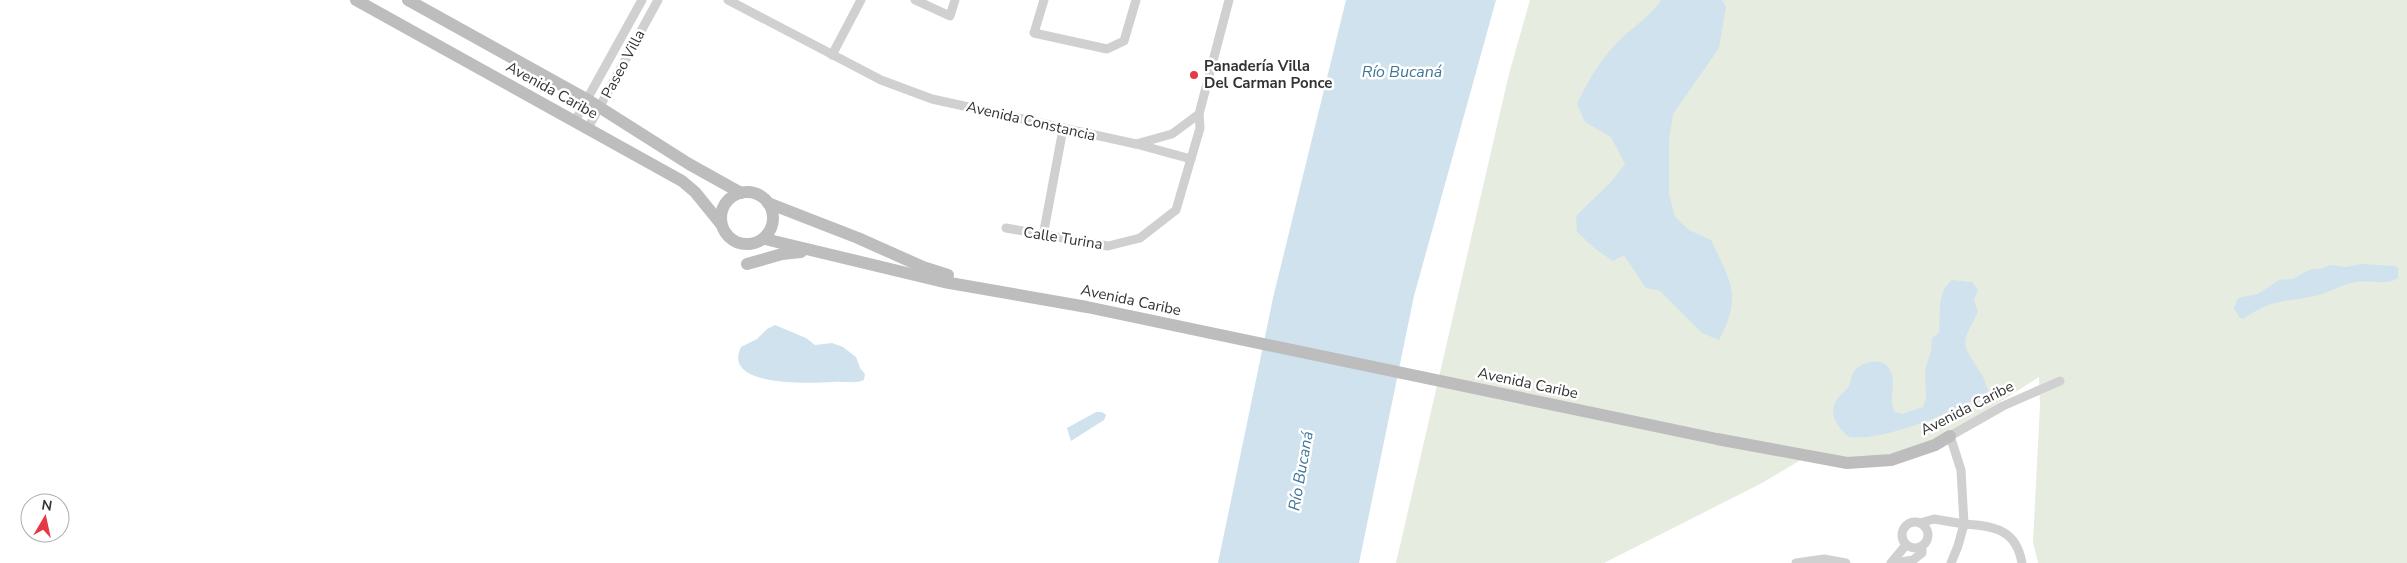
<svg xmlns="http://www.w3.org/2000/svg" width="2407" height="563" viewBox="0 0 2407 563" font-family="'Nunito Sans',sans-serif">
<rect width="100%" height="100%" fill="#fff"/>
<path fill="#e6ecdf" d="M1530,0H2407V563H2038L2033,542L2040,405L2039,377L1933,444L1908,452L1852,459L1814,452L1762,483L1604,563H1396L1509,74Z"/>
<g fill="#cfe2ee">
<path d="M1346,0H1496L1414,296L1359,563H1218L1273,298Z"/>
<path d="M1661,0H1722L1726,7L1719,48L1673,114L1669,141V194L1675,217L1689,230L1711,240C1730,281 1743,295 1719,340L1702,333L1660,291L1646,288L1624,255L1613,261L1597,250L1577,232L1576,216L1612,181L1625,164L1611,137L1585,122L1577,104C1590,77 1603,55 1625,35C1639,23 1651,15 1661,0Z"/>
<path d="M2362,264L2394,266L2398,268V278C2386,286 2370,280 2356,282C2343,284 2332,291 2319,295C2286,303 2274,297 2243,319L2240,318L2234,308L2238,298L2258,294L2279,280L2293,279L2311,269H2321L2330,265L2345,267Z"/>
<path d="M1952,280L1972,282L1978,290L1974,300L1978,312C1961,345 1960,341 1981,373C1985,378 1985,386 1989,391C1960,410 1884,442 1849,437C1839,429 1828,414 1836,401C1839,395 1845,392 1849,386C1851,383 1850,379 1852,375C1857,363 1879,356 1888,367C1899,381 1887,399 1895,412L1902,414L1923,407L1926,398L1925,370L1931,351L1932,338L1939,333C1941,313 1936,293 1952,280Z"/>
<path d="M775,325L806,338L815,345L832,343L843,347L856,357L860,368L865,374L864,380C856,384 843,381 833,382C813,383 721,388 741,347L757,339L767,329Z"/>
<path d="M1096,412H1102L1106,415L1104,420L1071,441L1067,428Z"/>
</g>
<g fill="none" stroke-linecap="round" stroke-linejoin="round">
<g stroke="#d0d0d0" stroke-width="9">
<path d="M728,0L881,80L932,99L1136,144L1191,159"/>
<path d="M915,0L950,16L955,0"/>
<path d="M1044,0L1034,33L1107,49L1124,41L1136,0"/>
<path d="M832,55L861,0"/>
<path d="M575,121L642,0"/>
<path d="M588,128L658,0"/>
<path d="M1136,144L1172,134L1199,114"/>
<path d="M1006,228L1108,246L1140,238L1176,210L1200,128L1199,114L1229,0"/>
<path d="M1043,236L1063,129"/>
<circle cx="1915" cy="535" r="13"/>
<path d="M1920,523L1934,519L1964,524L1961,470L1950,436L2003,406L2060,381"/>
<path d="M1796,563L1824,559L1846,563"/>
<path d="M1891,563L1906,545"/>
<path d="M1895,563L1913,560L1922,553V546"/>
<path d="M1951,563L1958,546L1964,524C1994,526 2016,529 2022,563"/>
</g>
<g stroke="#bdbdbd" stroke-width="12">
<path d="M356,0L682,181L695,192L721,224"/>
<path d="M408,0L588,100L689,164L741,193"/>
<circle cx="747" cy="218" r="26"/>
<path d="M768,203L858,238L923,267L948,275"/>
<path d="M765,239L944,282L1087,307L1717,439L1847,463L1891,460L1935,445L1950,436"/>
<path d="M747,264L782,254L801,252"/>
</g>
</g>
<circle fill="#e63946" stroke="#fff" stroke-width="2" cx="1194" cy="75" r="5"/>
<g text-anchor="middle" dominant-baseline="central" stroke-width="5" stroke-linejoin="round" paint-order="stroke">
<g font-size="15" fill="#333" stroke="#fff">
<text transform="translate(623 64) rotate(-62)">Paseo Villa</text>
<text transform="translate(552 90) rotate(29)">Avenida Caribe</text>
<text transform="translate(1031 121) rotate(13)">Avenida Constancia</text>
<text transform="translate(1063 238) rotate(9)">Calle Turina</text>
<text transform="translate(1131 300) rotate(12)">Avenida Caribe</text>
<text transform="translate(1528 383) rotate(12)">Avenida Caribe</text>
<text transform="translate(1967 408) rotate(-27)">Avenida Caribe</text>
</g>
<g font-size="15" font-weight="bold" fill="#333" stroke="#fff" text-anchor="start">
<text x="1204" y="66">Panadería Villa<tspan x="1204" dy="17">Del Carman Ponce</tspan></text>
</g>
<g font-size="16" font-style="italic" fill="#3f7597" stroke="#fff">
<text x="1402" y="72">Río Bucaná</text>
<text transform="translate(1301 471) rotate(-80)">Río Bucaná</text>
</g>
</g>
<g transform="translate(45 518) rotate(9)"><circle r="24" fill="#ffffff" stroke="#adadad"/>
<path d="M0-4L9 19L0 12L-9 19Z" fill="#e63946"/>
<text y="-8" font-size="14" font-weight="bold" text-anchor="middle" fill="#333333">N</text>
</g>
</svg>
